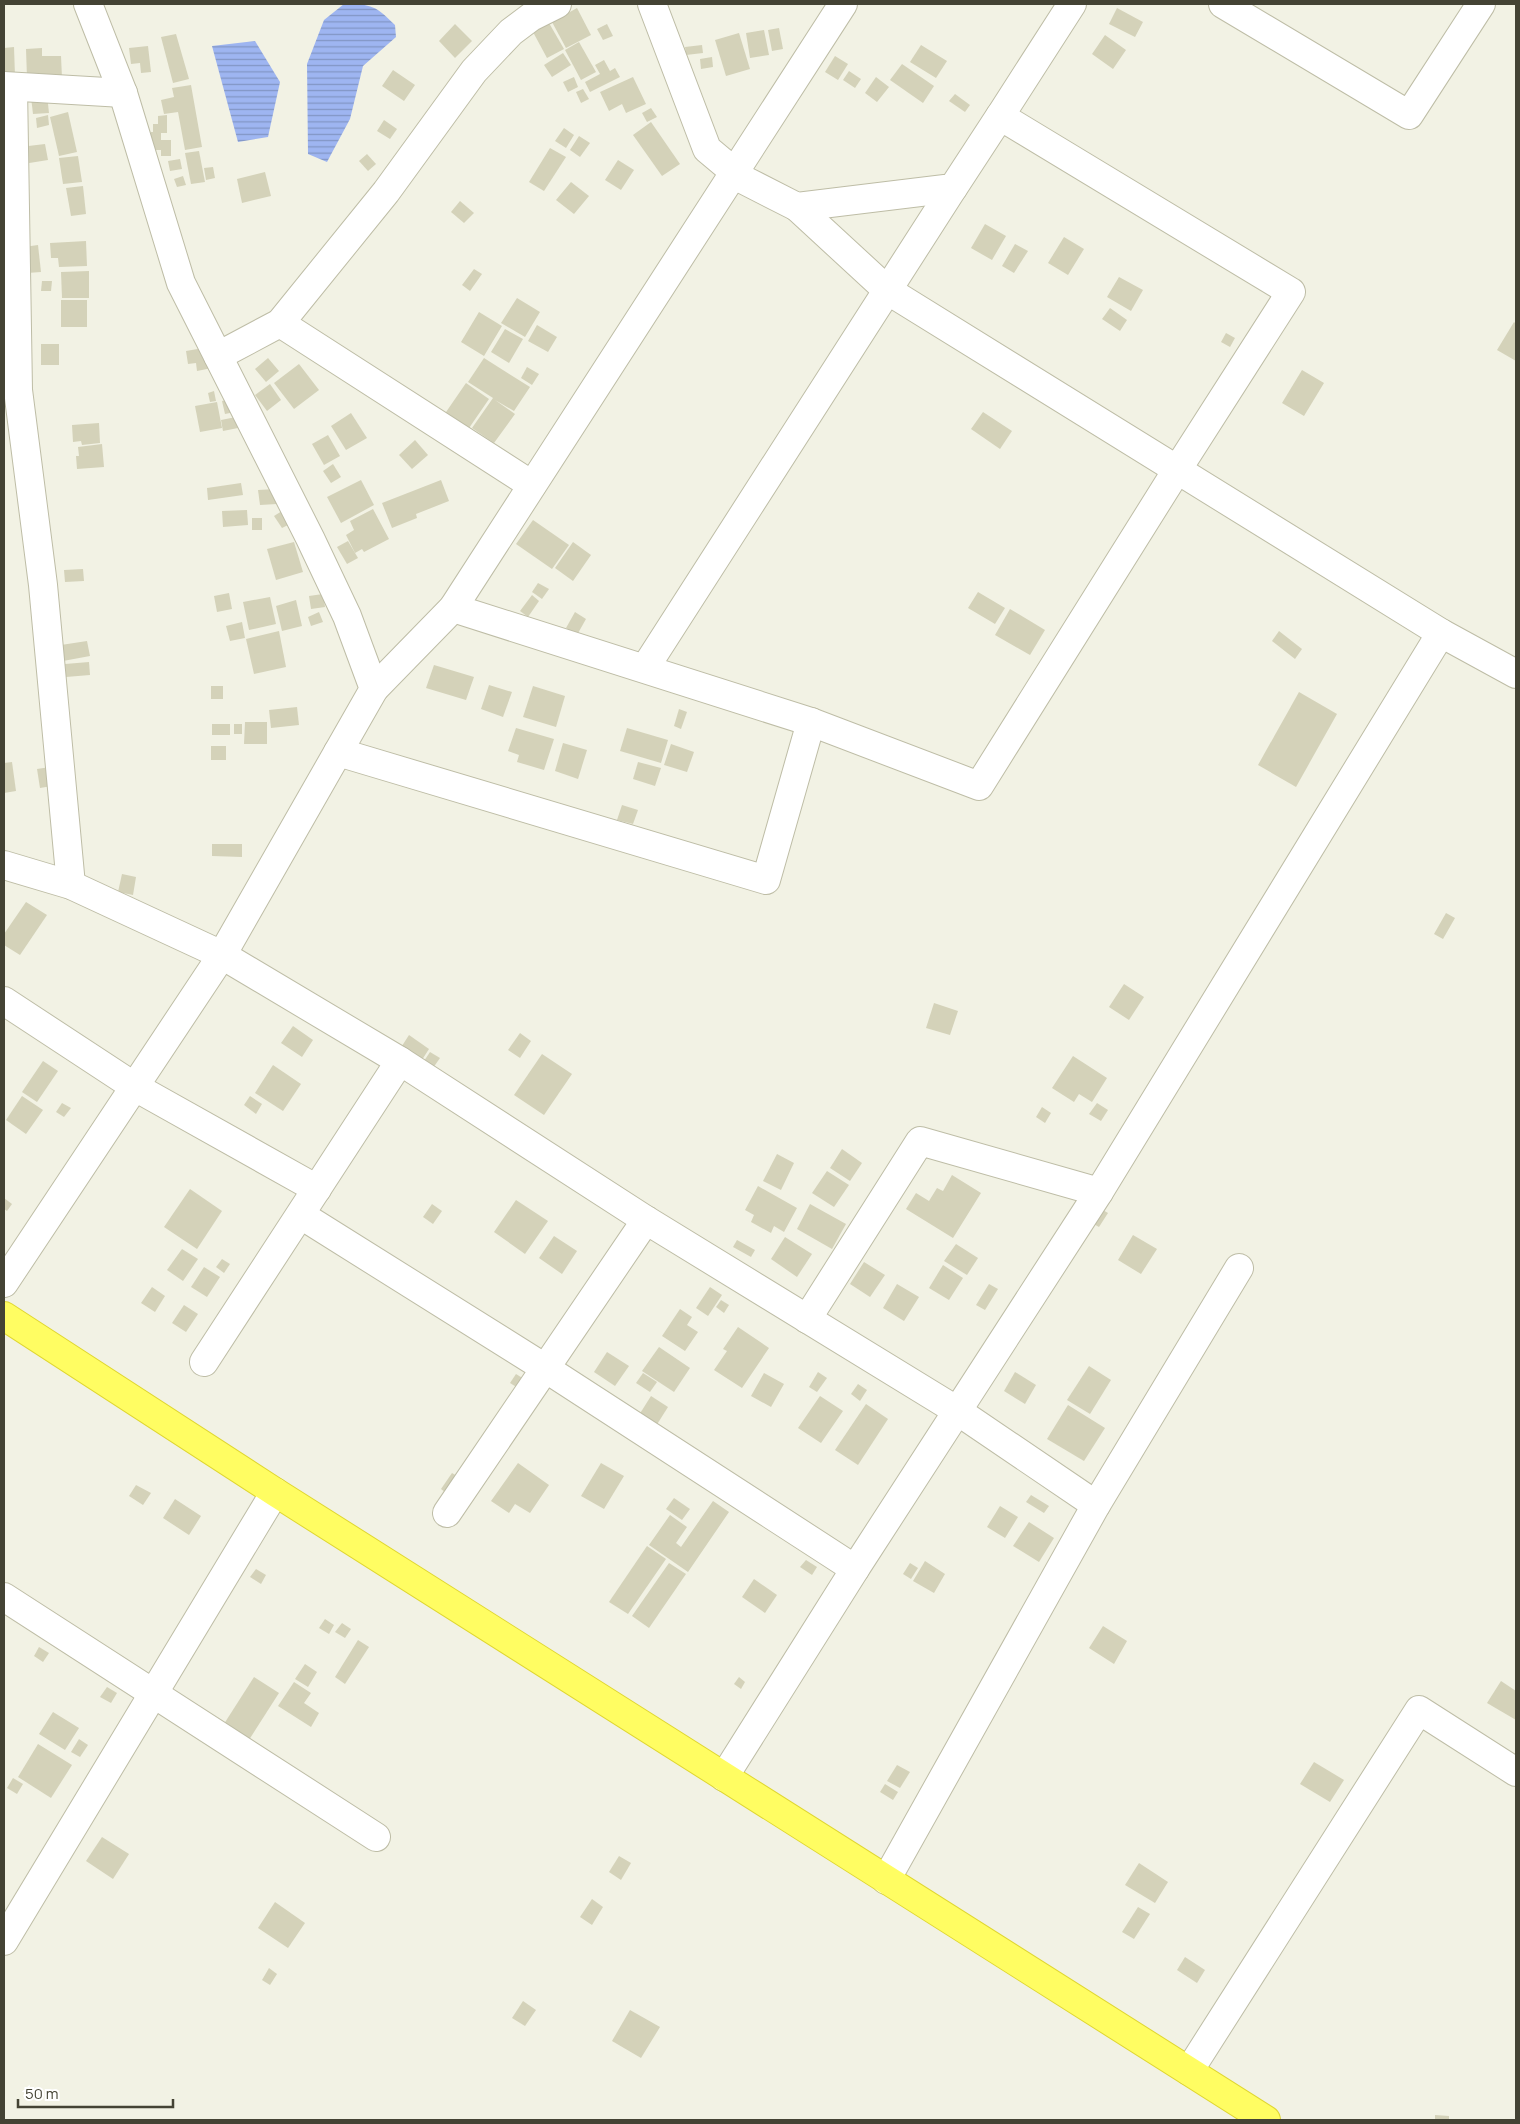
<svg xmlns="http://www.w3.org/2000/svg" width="1520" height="2124" viewBox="0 0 1520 2124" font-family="Manrope,sans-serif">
<defs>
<pattern id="water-rules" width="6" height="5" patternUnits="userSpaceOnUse" patternTransform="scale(1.25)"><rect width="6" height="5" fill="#9eb5f1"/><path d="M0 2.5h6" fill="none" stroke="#8295c4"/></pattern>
</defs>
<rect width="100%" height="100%" fill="#f2f2e4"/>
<g fill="url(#water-rules)">
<path d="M344,4C372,4 376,6 395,25L396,37L363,66L350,119L327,162L308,154L307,64L324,20Z"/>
<path d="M255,41L280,82L268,137L238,142L212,46Z"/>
</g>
<g fill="#d4d2b9">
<path d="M577,8L591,35L566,48L552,22Z"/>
<path d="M1117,8L1143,22L1135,37L1109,24Z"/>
<path d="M549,23L564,49L547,58L533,32Z"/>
<path d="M455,24L472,41L455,58L439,41Z"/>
<path d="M607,24L613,36L603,40L597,29Z"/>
<path d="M779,28L783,49L772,51L768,30Z"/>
<path d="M764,30L769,55L750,58L746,33Z"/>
<path d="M739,33L750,69L726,76L715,40Z"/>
<path d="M176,34L189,79L173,83L161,37Z"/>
<path d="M1105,35L1126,50L1113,69L1092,54Z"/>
<path d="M579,42L596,72L581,80L565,50Z"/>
<path d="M702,45L703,53L686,55L685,47Z"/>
<path d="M921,45L947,61L936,78L910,62Z"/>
<path d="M148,46L151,72L141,73L140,63L131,64L129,48Z"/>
<path d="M14,47L15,76L4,77V48Z"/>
<path d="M42,48V56H61L62,78H27L26,49Z"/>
<path d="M563,53L571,65L552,77L544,65Z"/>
<path d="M835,56L848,64L838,80L825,72Z"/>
<path d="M712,57L713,67L701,69L700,59Z"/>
<path d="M604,60L610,71L615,68L620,77L590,92L585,82L600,74L595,65Z"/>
<path d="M902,64L934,86L923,103L890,80Z"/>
<path d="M393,70L415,85L404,101L382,86Z"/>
<path d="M849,71L861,79L855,88L843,80Z"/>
<path d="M574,77L578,87L568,92L563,82Z"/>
<path d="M633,77L646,104L626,113L622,104L609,111L600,92Z"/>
<path d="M876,77L889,87L877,102L865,93Z"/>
<path d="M191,85L202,147L185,150L178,112L164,114L161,100L174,97L172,88Z"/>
<path d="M583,89L589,99L581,103L576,92Z"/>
<path d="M955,94L970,105L965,112L949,101Z"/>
<path d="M47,95L49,113L33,114L31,97Z"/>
<path d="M651,108L657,117L647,122L642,113Z"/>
<path d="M68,112L77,152L59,156L50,117Z"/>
<path d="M48,115L49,125L37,128L36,118Z"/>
<path d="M167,115V133H161V140H171V156H161V150H151V132H153V124H158V116Z"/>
<path d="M384,120L397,129L390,139L377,131Z"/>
<path d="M651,122L680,164L662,176L633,135Z"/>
<path d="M564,128L574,135L566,148L555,141Z"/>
<path d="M579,136L590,143L580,157L570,150Z"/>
<path d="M45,144L48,160L23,164L20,147Z"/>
<path d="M550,148L566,157L544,191L529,182Z"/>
<path d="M199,151L205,182L191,184L185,153Z"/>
<path d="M367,154L376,164L368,171L359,161Z"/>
<path d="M78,156L82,182L63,184L59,158Z"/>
<path d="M180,159L182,169L170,171L168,161Z"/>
<path d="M618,160L634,170L621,190L605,180Z"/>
<path d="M213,167L215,178L206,180L204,168Z"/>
<path d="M265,172L271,196L242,203L237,179Z"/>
<path d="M183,176L186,185L177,187L174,179Z"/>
<path d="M571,182L589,196L574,214L556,200Z"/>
<path d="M83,186L86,214L71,216L66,188Z"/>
<path d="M460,201L474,213L464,223L451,212Z"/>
<path d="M985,224L1006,236L992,260L971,248Z"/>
<path d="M1064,237L1084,249L1068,275L1048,263Z"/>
<path d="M86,241L87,266L59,267L58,258H51L50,243Z"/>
<path d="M1015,244L1028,251L1014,273L1002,266Z"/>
<path d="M38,245L41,272L27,273L24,247Z"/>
<path d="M474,269L482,274L470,291L462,285Z"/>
<path d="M89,271V298H62L61,272Z"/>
<path d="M1119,277L1143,290L1131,311L1107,297Z"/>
<path d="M42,281H52L51,291H41Z"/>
<path d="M517,298L540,312L525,337L501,323Z"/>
<rect x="61" y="300" width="26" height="27"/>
<path d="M1110,308L1127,320L1120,331L1102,319Z"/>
<path d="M479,312L502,326L484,356L461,342Z"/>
<path d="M1514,322L1516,324V361L1497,350Z"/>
<path d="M537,325L557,337L548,352L528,341Z"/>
<path d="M505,329L523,339L509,363L491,352Z"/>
<path d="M1226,333L1235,338L1230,347L1221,342Z"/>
<rect x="41" y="344" width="18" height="21"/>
<path d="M209,347L212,368L197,371L196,363L188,364L186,351Z"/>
<path d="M268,358L279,371L266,382L255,369Z"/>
<path d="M484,358L530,387L514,411L495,400L515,414L494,443L472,428L493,398L468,382Z"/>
<path d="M299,364L319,390L294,409L274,383Z"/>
<path d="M527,367L539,374L532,385L521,378Z"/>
<path d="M1302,370L1324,383L1304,416L1282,403Z"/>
<path d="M466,383L489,399L467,431L444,415Z"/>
<path d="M270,384L281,400L267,411L255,395Z"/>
<path d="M214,391L216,401L210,402L208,393Z"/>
<path d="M232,399L235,412L225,414L222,401Z"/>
<path d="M217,402L222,428L200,432L195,406Z"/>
<path d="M983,412L1012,431L1000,449L971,429Z"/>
<path d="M351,413L367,438L346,450L331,426Z"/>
<path d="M236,417L238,428L223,431L221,420Z"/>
<path d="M99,423L100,443L82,445L81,441L73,442L72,425Z"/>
<path d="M328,435L340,456L324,465L312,444Z"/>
<path d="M415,440L428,455L412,469L399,455Z"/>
<path d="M102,444L104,467L77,469L76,456H79L78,447Z"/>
<path d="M333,464L341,477L331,483L323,471Z"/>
<path d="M361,480L374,505L341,523L327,497Z"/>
<path d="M441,480L449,501L416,514L417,518L392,528L382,503Z"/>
<path d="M241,483L243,495L208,500L207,488Z"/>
<path d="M276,489L277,504L260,505L258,490Z"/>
<path d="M373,509L389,539L364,552L362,549L355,553L346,535L354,530L350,521Z"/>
<path d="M247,510L248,525L223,527L222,511Z"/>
<path d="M282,511L290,524L282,528L274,516Z"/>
<rect x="252" y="518" width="10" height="12"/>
<path d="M533,520L569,545L552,569L516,544Z"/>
<path d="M348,541L358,558L347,564L337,547Z"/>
<path d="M294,542L303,572L276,580L267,549Z"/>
<path d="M573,542L591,555L573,581L555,568Z"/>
<path d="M83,569L84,581L65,582L64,570Z"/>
<path d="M538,583L549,589L542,599L532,592Z"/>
<path d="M978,592L1005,608L995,624L968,608Z"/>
<path d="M229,593L232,609L217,612L214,596Z"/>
<path d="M323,594L325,607L311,609L309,596Z"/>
<path d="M532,595L539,601L528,617L520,611Z"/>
<path d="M270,597L276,624L249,630L243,602Z"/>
<path d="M296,600L302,626L282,631L276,606Z"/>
<path d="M1010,609L1045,630L1030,655L995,635Z"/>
<path d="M319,612L323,622L311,626L308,617Z"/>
<path d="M575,612L586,619L577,635L566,628Z"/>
<path d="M242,622L245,638L230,641L226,626Z"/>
<path d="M279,631L286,667L254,674L246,639Z"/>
<path d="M1279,631L1302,649L1295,659L1272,641Z"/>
<path d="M87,641L90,656L63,661L61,645Z"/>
<path d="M89,662L90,675L66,677L65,664Z"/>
<path d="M434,665L474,677L466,700L426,688Z"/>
<path d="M489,685L512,692L503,717L481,709Z"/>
<rect x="211" y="686" width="12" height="13"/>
<path d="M533,686L565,696L556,727L523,717Z"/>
<path d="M1299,692L1337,714L1296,787L1258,765Z"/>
<path d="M297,707L299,725L271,728L269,710Z"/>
<path d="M679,709L687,712L681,729L674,726Z"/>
<path d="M245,722H267V744H244Z"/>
<rect x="212" y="724" width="18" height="11"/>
<rect x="234" y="724" width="8" height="10"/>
<path d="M516,728L554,739L544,770L517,762L519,755L508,751Z"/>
<path d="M627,728L668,740L661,763L620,751Z"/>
<path d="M563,743L587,750L578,779L555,771Z"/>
<path d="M671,744L694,752L687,772L664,765Z"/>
<rect x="211" y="746" width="15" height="14"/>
<path d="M12,762L16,791L4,793V763Z"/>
<path d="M638,762L661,768L655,786L633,779Z"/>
<path d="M50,767L52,786L40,788L37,769Z"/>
<path d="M622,805L638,810L633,824L617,820Z"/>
<path d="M212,844H242V857L212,856Z"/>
<path d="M122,874L136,877L133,895L118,892Z"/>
<path d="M26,902L47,915L20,955L4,945V934Z"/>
<path d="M1446,913L1455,918L1443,939L1434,934Z"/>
<path d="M1124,984L1144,997L1129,1020L1109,1007Z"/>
<path d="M934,1003L958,1011L950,1035L926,1028Z"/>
<path d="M293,1026L313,1040L302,1057L281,1043Z"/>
<path d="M520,1033L531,1041L520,1058L508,1050Z"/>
<path d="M409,1035L429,1049L420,1063L400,1049Z"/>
<path d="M430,1052L440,1058L433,1068L424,1061Z"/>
<path d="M542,1054L572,1074L544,1115L514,1095Z"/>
<path d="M1073,1056L1107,1078L1092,1102L1079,1094L1074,1102L1052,1088Z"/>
<path d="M43,1061L58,1071L37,1102L22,1092Z"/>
<path d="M273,1065L301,1084L283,1111L255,1093Z"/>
<path d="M22,1096L43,1110L26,1134L6,1120Z"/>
<path d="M250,1096L262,1104L256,1114L244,1105Z"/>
<path d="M62,1103L71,1108L64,1117L56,1112Z"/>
<path d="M1097,1103L1108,1110L1101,1121L1089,1114Z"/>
<path d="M1042,1107L1051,1113L1045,1123L1036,1117Z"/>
<path d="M842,1149L862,1163L850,1181L830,1168Z"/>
<path d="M777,1154L794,1163L781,1190L763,1181Z"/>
<path d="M827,1171L849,1185L834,1207L812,1193Z"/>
<path d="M952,1175L981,1193L953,1238L906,1209L916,1193L929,1201L937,1188L943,1191Z"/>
<path d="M758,1186L797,1208L784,1232L774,1226L771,1233L751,1222L754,1215L745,1210Z"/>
<path d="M190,1189L222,1211L197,1249L164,1227Z"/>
<path d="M4,1198L12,1204L7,1211L4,1209Z"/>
<path d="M516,1200L548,1221L525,1254L494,1232Z"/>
<path d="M432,1204L442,1211L433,1224L423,1217Z"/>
<path d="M810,1204L846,1224L832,1249L797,1229Z"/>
<path d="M1101,1209L1108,1213L1099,1227L1092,1223Z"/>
<path d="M1133,1235L1157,1249L1141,1274L1118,1260Z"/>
<path d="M554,1236L577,1251L562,1274L539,1258Z"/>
<path d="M785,1237L812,1254L797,1277L771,1259Z"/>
<path d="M737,1240L755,1250L751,1257L733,1247Z"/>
<path d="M956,1244L978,1258L967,1275L944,1261Z"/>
<path d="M182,1249L198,1259L183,1281L167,1270Z"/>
<path d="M222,1259L230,1264L224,1273L216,1267Z"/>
<path d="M864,1262L885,1275L870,1297L850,1284Z"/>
<path d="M943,1265L963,1278L949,1300L929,1288Z"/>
<path d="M204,1267L220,1277L207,1297L191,1287Z"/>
<path d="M897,1284L919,1297L904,1321L883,1308Z"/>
<path d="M989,1284L998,1289L985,1310L976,1305Z"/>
<path d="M152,1287L165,1296L155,1312L141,1303Z"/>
<path d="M710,1287L722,1295L708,1316L696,1308Z"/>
<path d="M721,1300L729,1305L724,1313L716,1307Z"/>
<path d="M184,1305L198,1314L186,1332L172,1323Z"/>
<path d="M680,1309L692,1317L687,1325L698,1332L685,1351L662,1336Z"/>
<path d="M738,1327L769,1348L742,1388L714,1370L727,1351L723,1349Z"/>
<path d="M659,1347L690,1368L674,1392L642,1371Z"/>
<path d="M607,1352L629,1366L615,1386L594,1372Z"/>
<path d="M1089,1366L1111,1380L1090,1414L1067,1400Z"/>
<path d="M818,1372L827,1378L817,1392L809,1387Z"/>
<path d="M1015,1372L1036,1385L1025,1404L1004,1391Z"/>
<path d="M643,1373L657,1382L650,1392L636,1383Z"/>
<path d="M764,1373L784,1384L771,1407L751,1396Z"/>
<path d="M516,1374L524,1379L518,1388L510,1383Z"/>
<path d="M858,1384L867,1390L860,1401L851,1394Z"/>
<path d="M651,1396L668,1407L656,1426L639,1415Z"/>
<path d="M820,1396L843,1411L821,1443L798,1428Z"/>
<path d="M866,1404L888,1419L858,1465L835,1450Z"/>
<path d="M1068,1405L1105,1428L1084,1461L1047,1439Z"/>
<path d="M518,1463L549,1485L530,1513L515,1504L509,1513L491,1501Z"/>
<path d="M601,1463L624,1476L604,1509L581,1496Z"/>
<path d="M452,1473L462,1479L450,1496L441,1489Z"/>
<path d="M136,1485L151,1493L143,1505L129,1496Z"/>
<path d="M1031,1495L1049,1506L1044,1513L1026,1502Z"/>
<path d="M674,1498L690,1509L682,1520L666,1509Z"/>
<path d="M175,1499L201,1516L189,1535L163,1518Z"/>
<path d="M713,1501L729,1512L688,1572L649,1545L670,1515L687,1527L676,1543L681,1547Z"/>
<path d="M1000,1506L1018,1517L1005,1538L987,1527Z"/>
<path d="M1029,1522L1054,1538L1039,1562L1013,1546Z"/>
<path d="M647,1546L666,1559L628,1614L609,1602Z"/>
<path d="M806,1560L817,1567L812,1575L800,1567Z"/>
<path d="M925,1561L945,1574L934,1593L913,1581Z"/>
<path d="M669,1563L686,1574L649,1628L632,1616Z"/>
<path d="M910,1563L918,1568L911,1579L903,1574Z"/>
<path d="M256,1569L266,1575L261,1584L250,1577Z"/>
<path d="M754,1579L777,1595L765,1613L742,1597Z"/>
<path d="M325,1619L334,1625L329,1634L319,1628Z"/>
<path d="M342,1623L351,1629L345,1638L335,1632Z"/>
<path d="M1103,1626L1127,1641L1114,1664L1089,1648Z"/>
<path d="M358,1640L369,1647L345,1684L335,1677Z"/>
<path d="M39,1647L49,1653L43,1662L34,1656Z"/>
<path d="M305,1664L317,1672L308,1687L295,1679Z"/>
<path d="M254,1677L279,1693L247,1743L222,1727Z"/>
<path d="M739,1677L745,1682L741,1689L734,1684Z"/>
<path d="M1501,1681L1516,1691V1720L1487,1703Z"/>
<path d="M294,1682L311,1693L304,1703L319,1713L311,1727L278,1706Z"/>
<path d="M107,1687L117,1693L111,1703L100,1697Z"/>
<path d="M53,1712L79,1728L65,1750L39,1734Z"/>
<path d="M79,1739L88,1745L80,1757L71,1752Z"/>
<path d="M38,1744L72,1765L51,1798L18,1777Z"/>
<path d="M1314,1762L1344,1780L1330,1802L1300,1784Z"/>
<path d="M897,1765L910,1772L900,1788L887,1781Z"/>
<path d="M13,1778L23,1784L17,1794L7,1788Z"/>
<path d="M885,1784L898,1792L893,1800L880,1792Z"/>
<path d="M102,1837L129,1854L113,1879L86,1861Z"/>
<path d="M619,1856L631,1863L621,1880L609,1872Z"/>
<path d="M1139,1863L1168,1882L1155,1903L1125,1885Z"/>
<path d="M592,1899L603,1907L592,1925L580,1917Z"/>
<path d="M275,1902L305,1923L288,1948L258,1928Z"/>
<path d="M1138,1907L1150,1914L1134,1939L1122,1932Z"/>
<path d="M1185,1957L1205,1970L1197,1983L1177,1970Z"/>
<path d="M269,1968L277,1974L270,1985L262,1980Z"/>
<path d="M523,2001L536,2010L525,2026L512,2018Z"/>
<path d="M630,2010L660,2027L641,2058L612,2041Z"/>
<path d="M1435,2115L1449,2116V2120H1435Z"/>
</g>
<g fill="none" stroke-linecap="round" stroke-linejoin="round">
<defs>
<g id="minor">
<path d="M1223,4L1409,115L1481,4"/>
<path d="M4,86L123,93"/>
<path d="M13,87L18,390L43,585L71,885"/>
<path d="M1000,116L1072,4"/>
<path d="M797,207L887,290L1441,633L1516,674"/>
<path d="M280,323L532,485"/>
<path d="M218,356L280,323L386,192L474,71L511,32L531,17L557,4"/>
<path d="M453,608L811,722L979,786L1177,470L1291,292L1000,116L953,188L797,207L744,180L707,149L652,4"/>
<path d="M645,668L953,188"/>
<path d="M374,689L453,608L843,4"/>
<path d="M338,752L766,880L811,722"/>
<path d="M4,865L71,885L222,955L400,1061L646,1220L956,1410L1096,1505"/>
<path d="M4,1001L135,1087L317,1189"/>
<path d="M301,1215L545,1368L855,1569L724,1777"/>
<path d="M4,1283L222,955L374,689L347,616L310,538L181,283L123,93L88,4"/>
<path d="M807,1319L920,1141L1099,1192"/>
<path d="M204,1362L400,1061"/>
<path d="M447,1513L646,1220"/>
<path d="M855,1569L1099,1192L1441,633"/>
<path d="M4,1597L376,1837"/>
<path d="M886,1880L1096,1505L1239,1268"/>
<path d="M4,1941L275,1492"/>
<path d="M1189,2071L1419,1710L1516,1772"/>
</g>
<path id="highway" d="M4,1316L275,1492L1266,2120"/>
</defs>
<use href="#minor" stroke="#bebda6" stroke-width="30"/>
<use href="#highway" stroke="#dfd631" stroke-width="30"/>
<use href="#minor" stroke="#fff" stroke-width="28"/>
<use href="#highway" stroke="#fffd62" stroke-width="28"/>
</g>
<rect width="1520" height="2124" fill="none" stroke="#444334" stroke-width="10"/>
<path d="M18 2099v8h155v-8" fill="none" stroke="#444334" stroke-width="2.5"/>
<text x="25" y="2099" font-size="15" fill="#444334" stroke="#ffffff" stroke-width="4" paint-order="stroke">50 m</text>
</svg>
